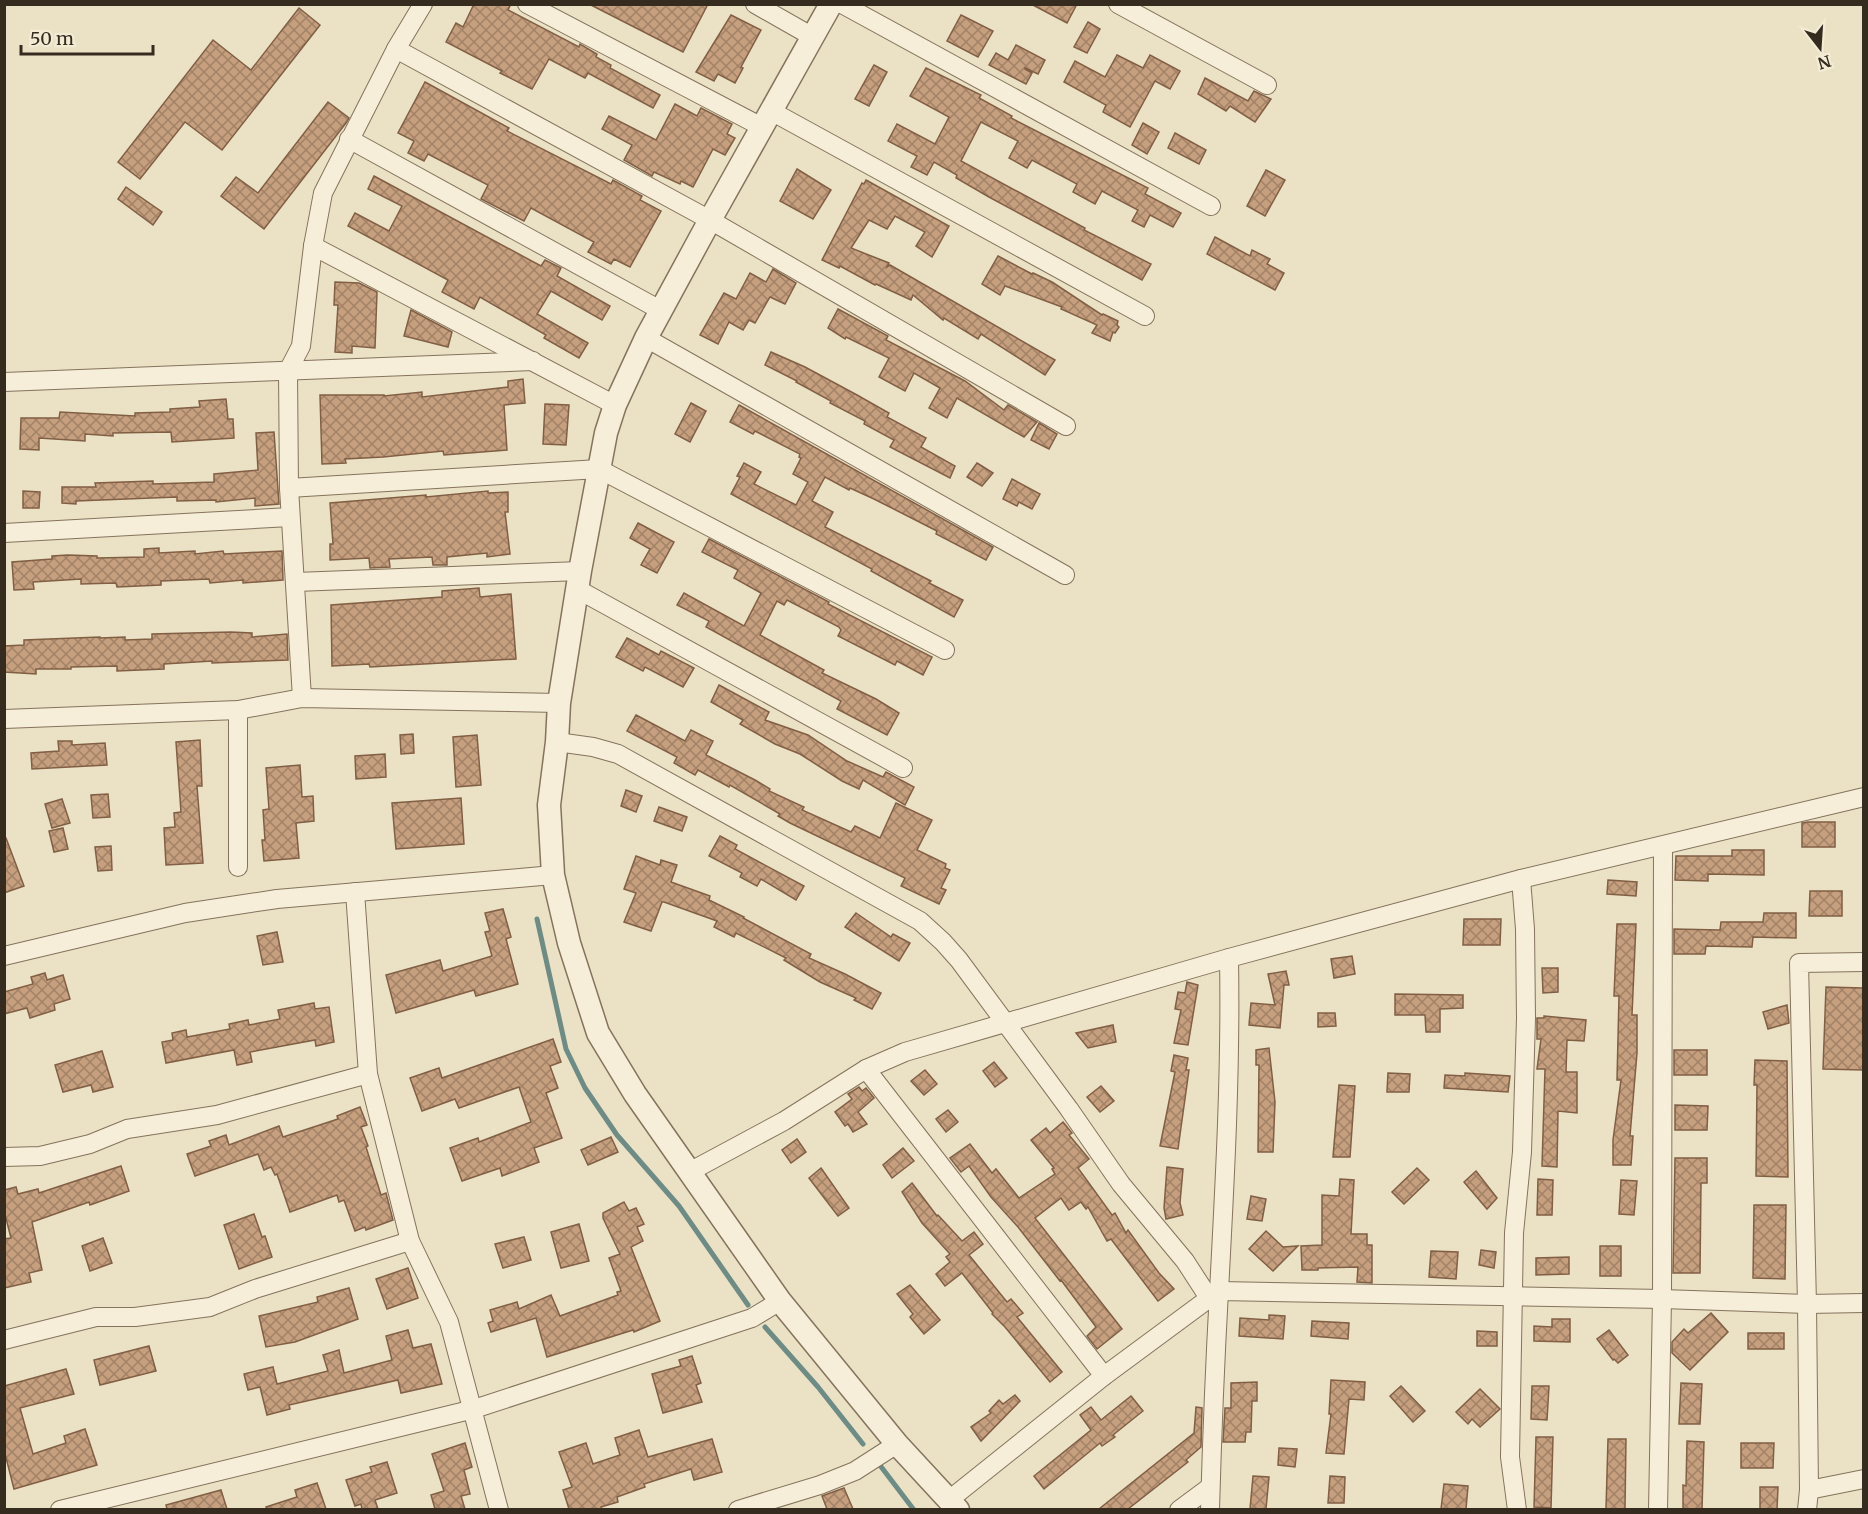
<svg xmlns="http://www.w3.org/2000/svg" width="1868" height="1514" viewBox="0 0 1868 1514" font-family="Merriweather,serif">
<defs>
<pattern id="building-cross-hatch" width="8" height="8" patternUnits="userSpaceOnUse" patternTransform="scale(1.5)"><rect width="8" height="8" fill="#c69f7e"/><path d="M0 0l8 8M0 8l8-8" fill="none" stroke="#a28267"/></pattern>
</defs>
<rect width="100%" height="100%" fill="#ebe1c5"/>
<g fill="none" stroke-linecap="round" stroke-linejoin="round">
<g stroke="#6e8c86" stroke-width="5">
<path d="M537,919L566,1049L585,1088L617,1135L679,1206L748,1305"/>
<path d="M765,1327L818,1387L863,1444"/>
<path d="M879,1464L914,1510"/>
</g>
</g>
<g fill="url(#building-cross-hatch)" stroke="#815f44" stroke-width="1.5">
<path d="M474,4H511L508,10L579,47L580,44L597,54L596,57L611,65L610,68L660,95L653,108L588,73L585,78L549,59L532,89L500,73L502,71L446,42L456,23L463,27Z"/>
<path d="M589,4H708L683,52Z"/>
<path d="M1031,4H1077L1067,23Z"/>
<path d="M299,8L320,25L222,150L185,122L140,179L118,162L213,40L251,70Z"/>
<path d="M731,15L761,30L741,67L743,68L735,83L718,74L714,81L696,72Z"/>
<path d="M961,15L993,31L978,57L947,41Z"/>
<path d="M1088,22L1100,29L1087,53L1074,47Z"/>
<path d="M1016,45L1045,60L1038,74L1025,68V69L1032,73L1026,84L989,65L996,53L1008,60Z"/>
<path d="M1117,55L1143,68L1150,55L1180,71L1170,89L1155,81L1130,127L1103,112L1106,105L1064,82L1075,61L1105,77Z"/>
<path d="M874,65L887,72L869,106L855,99Z"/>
<path d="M926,68L981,95L979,98L1012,116L1011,118L1148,188L1145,194L1181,213L1173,227L1150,215L1144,227L1132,221L1138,210L1102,191L1095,204L1073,192L1077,184L1032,160L1027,168L1009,158L1018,141L981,122L961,161L1085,228L1084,230L1151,264L1142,280L989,197L956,178L957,175L934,162L927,175L911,167L917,156L888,141L897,124L935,144L949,117L910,96Z"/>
<path d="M1205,78L1248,101L1254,91L1271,99L1255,122L1230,106L1226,111L1198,94Z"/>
<path d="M425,82L509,128L507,131L611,184L613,180L642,196L640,200L661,211L630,267L614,259L611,264L588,252L594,242L531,208L524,221L481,199L488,185L428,154L424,161L408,153L414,141L398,133Z"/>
<path d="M328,102L349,118L346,123L264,229L221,196L236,177L258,193Z"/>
<path d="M675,104L697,116L701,108L732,124L727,134L735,138L725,155L713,149L693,187L681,181L680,184L654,172L652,176L624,160L632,145L602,129L609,116L656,140Z"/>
<path d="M1143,123L1159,132L1147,154L1132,145Z"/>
<path d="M1175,133L1206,150L1199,164L1168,148Z"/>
<path d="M797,169L831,190L813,219L780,201Z"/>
<path d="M1266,170L1285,180L1265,216L1247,206Z"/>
<path d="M374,176L541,266L545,260L561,268L557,276L610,306L602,320L551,291L537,314L588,343L579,358L544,338L546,335L480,297L474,309L442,292L448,280L348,226L355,213L389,231L402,206L368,189Z"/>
<path d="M866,180L949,226L932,257L916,246L925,232L895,216L887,229L869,220L851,248L889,263L887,267L890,265L1055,360L1045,375L981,334L978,339L944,318L943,320L913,295L911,300L876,284L875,285L840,266L839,268L822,260L862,183L864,184Z"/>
<path d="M126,187L162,212L153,225L118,199Z"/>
<path d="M1215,237L1250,256L1252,250L1270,259L1267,264L1284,273L1275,290L1207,254Z"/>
<path d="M998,256L1032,274L1033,273L1052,282L1102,315L1103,314L1118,321L1117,325L1119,327L1115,333L1113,332L1110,341L1092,333L1097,325L1061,309L1062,307L1005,286L1000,295L982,284Z"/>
<path d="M773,269L796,283L785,304L770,297L755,323L749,320L743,330L729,322L718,344L700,335L724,293L736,299L750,273L766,282Z"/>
<path d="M335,282L359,283L377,292L375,348L352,346V353L335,352L338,305H334Z"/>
<path d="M838,309L888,336L886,340L965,381L1004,410L1008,405L1037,422L1024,437L957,398L947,418L929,408L940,388L914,373L905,391L879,377L889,358L846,337L845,339L828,328Z"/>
<path d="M411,310L452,332L448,347L404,336Z"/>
<path d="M771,352L805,367L857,395L889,413L887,417L926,438L921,447L955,466L950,478L890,447L894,440L864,424L865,421L830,403L831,401L796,382L797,381L765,365Z"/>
<path d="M523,379L525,403L504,405L507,450L444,455L443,451L383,457L345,459L346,463L322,464L320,395H384V396L422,392V397L508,387V381Z"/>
<path d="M226,399L228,419H233L234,438L172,442L171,432L113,433V436L85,434V441L39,438V450L20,449L21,418H59L60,412L135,416V413L170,412V409L200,407L199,401Z"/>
<path d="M691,403L706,411L690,442L675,434Z"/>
<path d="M545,404L569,405L566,445L543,444Z"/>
<path d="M739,405L993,547L986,560L936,534L937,531L874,499L850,488L849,490L825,477L812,501L833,512L825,527L931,581L929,583L963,600L954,617L871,571L872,569L731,494L740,477L737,476L744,463L761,472L754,484L796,505L808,482L793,474L801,458L799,457L800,454L755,431L753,434L730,422Z"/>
<path d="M1039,423L1057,434L1049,449L1031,440Z"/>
<path d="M274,432L279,504L255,506V498L216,502V500L177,501V497L76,501V504L62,503V487H96L95,483L153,481V484L214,482V474L258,470L256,433Z"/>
<path d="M977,463L993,473L982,486L967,477Z"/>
<path d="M1012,479L1040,494L1032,509L1019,502L1017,506L1003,499Z"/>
<path d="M23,491L40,492L39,508H23Z"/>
<path d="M488,491V493L508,492V512H505L510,554L487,557V553L447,557V565H433L432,557L389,559L390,567L370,568L369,558L330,560V544H333L330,503L426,495V497Z"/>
<path d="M638,523L674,542L657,573L641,565L650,549L630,538Z"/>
<path d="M709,539L829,602L828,604L932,657L923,675L897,661L895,665L838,636L841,630L839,627L787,600L784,605L777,601L760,635L824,670L822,673L876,699L899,713L887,735L837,709L841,701L706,627L709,621L677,605L684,593L744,626L761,593L734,578L738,570L702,552Z"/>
<path d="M159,548V553L195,551V554L223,551L224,554L282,551L283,580L243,583V580L210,583L209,579L161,581V585L117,587L116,583L81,584V579L33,582L34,589L14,590L12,562L52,559V556L68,555L97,556V558L144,557V549Z"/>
<path d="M479,588L480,597L511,594L516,659L370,667L369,664L332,666L331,605L442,597V591Z"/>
<path d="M231,632L252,633V637L287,634L288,660L212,663V661L164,664V669L117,671V666L71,667V669H36V674L4,672V646L24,645V640L100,637V638L125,637V640L152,639V634Z"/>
<path d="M627,638L659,655L661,651L694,668L683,687L645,667L643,671L616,657Z"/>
<path d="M719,685L769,712L765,720L808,735L847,761L883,777L886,772L914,787L905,805L863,780L859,789L842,781L800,754L775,744L740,724L743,720L711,702Z"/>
<path d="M636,715L685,741L691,730L713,741L706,755L755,780L770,789L769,791L804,807L802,810L851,832L855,826L880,838L896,803L932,820L917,850L946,864L945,868L950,870L941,888L946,890L939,904L901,886L905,878L790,823L778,816L780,814L730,785L729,787L698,770L695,775L674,763L677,757L627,731Z"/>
<path d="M413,734L414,753L401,754L400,735Z"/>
<path d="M477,735L481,785L456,787L453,737Z"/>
<path d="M200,740L202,786H197L203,863L166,865L164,828L175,827L174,813L181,812L176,742Z"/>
<path d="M58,741H72V745L105,743L107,765L32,769L31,753L59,751Z"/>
<path d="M385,754L386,777L356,779L355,756Z"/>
<path d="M300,765L302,797L313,796L314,821L296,823L299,858L264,861L262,840H265L263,810L269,809L266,768Z"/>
<path d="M626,790L642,796L636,812L621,806Z"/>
<path d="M108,794L110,817L93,818L91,795Z"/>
<path d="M461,798L464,844L396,849L392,803Z"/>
<path d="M62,799L70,823L52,828L45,804Z"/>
<path d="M659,807L687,817L682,831L654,821Z"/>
<path d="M1808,822H1835V847H1802V823Z"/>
<path d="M63,828L68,849L54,852L49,831Z"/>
<path d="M720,836L737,845L735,849L804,886L796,900L761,879L757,886L740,877L742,873L709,856Z"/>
<path d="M4,838H6L24,886L4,893Z"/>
<path d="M111,846L112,870L98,871L95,847Z"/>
<path d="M1732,850H1764V875L1708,874V881L1675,880L1676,856H1732Z"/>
<path d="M636,856L660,865L661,860L677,865L671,882L710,896L709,900L744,917L743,918L811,954L809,958L845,974L881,993L872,1009L854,1000L856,998L820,982L784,960L786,958L736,933L734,937L714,927L717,921L664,902H662L651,931L624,922L636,893L624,889Z"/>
<path d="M1608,880L1637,882L1636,896L1607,894Z"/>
<path d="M1810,891H1842V916H1809Z"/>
<path d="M503,909L511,937L506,939L518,984L476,996L474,990L396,1013L386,975L440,960L443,971L492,956L485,932L490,931L485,913Z"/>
<path d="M856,913L891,937L893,934L910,943L899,961L845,927Z"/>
<path d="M1764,913H1796V938L1753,937L1752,947L1706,946L1705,954H1674V929L1720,930L1721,922H1763Z"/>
<path d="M1464,919H1501L1500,945H1463Z"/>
<path d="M1617,924H1636L1632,1015H1637V1053L1630,1136H1633L1631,1165H1613V1140L1621,1080H1617L1619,996H1614Z"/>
<path d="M277,932L283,962L263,965L257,936Z"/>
<path d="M1352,956L1355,974L1334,978L1331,959Z"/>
<path d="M1542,968H1558V992L1543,993Z"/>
<path d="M1286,971L1289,985H1284L1280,1028L1249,1025L1251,1003L1275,1005L1268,974Z"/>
<path d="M45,973L47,980L63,975L70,999L54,1004L55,1010L30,1018L27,1008L4,1014V992L33,984L31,977Z"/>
<path d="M1187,982L1198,985L1188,1045L1174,1043L1181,1010L1175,1009L1178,992L1185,993Z"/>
<path d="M1826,987L1863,988V1070L1823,1069Z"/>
<path d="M1395,994L1463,995V1008L1440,1009V1032H1426L1425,1015H1395Z"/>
<path d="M314,1003L315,1009L329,1007L334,1042L316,1046L315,1040L250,1052L252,1062L237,1065L234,1050L166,1063L162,1042L173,1040L172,1033L186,1030L187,1037L230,1029L229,1024L248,1020L249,1025L280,1019L278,1010Z"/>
<path d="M1787,1005L1789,1023L1768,1029L1763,1012Z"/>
<path d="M1318,1013H1335L1336,1026L1318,1027Z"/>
<path d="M1544,1016L1586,1020L1584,1041L1567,1040L1566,1072H1577V1113L1558,1111L1557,1167L1542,1166L1545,1069H1537L1541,1039H1537V1018H1544Z"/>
<path d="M1113,1025L1116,1042L1088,1048L1076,1033Z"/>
<path d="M553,1039L561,1062L550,1066L558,1088L546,1093L562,1138L534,1148L539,1162L502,1176L500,1168L462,1181L450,1148L478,1138L479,1142L531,1122L519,1087L459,1108L455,1099L422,1111L410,1078L439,1068L442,1078Z"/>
<path d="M1269,1048L1275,1102L1273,1152H1258L1259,1065H1256V1050Z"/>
<rect x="1674" y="1050" width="33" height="25"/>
<path d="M102,1051L113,1087L93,1092L91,1085L63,1092L55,1065Z"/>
<path d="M1174,1055L1188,1058L1186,1070H1189L1178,1149L1160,1146L1175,1072L1171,1071Z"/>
<path d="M1755,1060L1787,1061L1788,1177L1756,1176L1757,1085H1754Z"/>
<path d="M994,1062L1007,1078L995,1087L983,1071Z"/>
<path d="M925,1070L937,1084L924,1095L911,1081Z"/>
<path d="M1388,1073L1410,1074L1409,1092H1387Z"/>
<path d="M1465,1073L1510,1076L1508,1092L1444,1088L1445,1075L1465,1076Z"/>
<path d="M1339,1085L1355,1086L1350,1157H1333Z"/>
<path d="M1101,1086L1114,1101L1100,1112L1087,1097Z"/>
<path d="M859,1087L862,1091L866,1088L874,1098L858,1112L867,1124L853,1132L848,1124L845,1126L835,1112L852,1099L848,1094Z"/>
<path d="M1675,1105L1708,1106L1707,1130H1675Z"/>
<path d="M360,1107L367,1125L361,1127L368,1146L366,1147L381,1195L386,1193L393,1220L366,1230L365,1227L355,1231L344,1200L339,1202L337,1195L290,1212L277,1174L275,1175L271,1167L264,1170L258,1154L195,1176L187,1154L211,1146L209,1141L226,1135L229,1145L279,1126L283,1137L338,1119L337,1116Z"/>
<path d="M948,1110L958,1122L946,1132L936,1119Z"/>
<path d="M1063,1122L1072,1133L1069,1135L1089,1159L1078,1168L1112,1215L1115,1213L1126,1233L1128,1230L1159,1273L1174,1289L1158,1301L1111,1239L1107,1241L1088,1207L1086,1209L1081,1202L1069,1210L1061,1198L1035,1218L1122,1329L1097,1349L1087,1336L1096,1327L1061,1280L1060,1281L1018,1227L991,1197L969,1166L961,1172L950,1158L970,1144L992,1173L996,1169L1019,1198L1055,1174L1052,1169L1054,1168L1031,1140L1046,1128L1050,1133Z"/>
<path d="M611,1137L618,1152L588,1165L581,1150Z"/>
<path d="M797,1139L806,1152L791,1163L782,1150Z"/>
<path d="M903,1148L914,1161L892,1178L883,1165Z"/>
<path d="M1675,1158H1707V1183H1701L1700,1273H1673Z"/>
<path d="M121,1166L129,1191L90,1205L89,1202L32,1222L42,1270L29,1273L31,1282L4,1288V1239L11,1238L4,1211V1190L16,1187L18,1194L38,1189L39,1193Z"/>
<path d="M1167,1167L1183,1169L1180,1203L1183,1215L1166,1219L1164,1208Z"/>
<path d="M821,1168L849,1208L838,1216L809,1178Z"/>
<path d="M1417,1168L1429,1180L1404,1204L1392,1192Z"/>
<path d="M1476,1171L1497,1198L1487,1209L1464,1182Z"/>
<path d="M1340,1179L1354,1180L1351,1234H1367V1245H1372V1283L1357,1282L1358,1267L1318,1268V1270H1302L1301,1246L1322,1245V1195L1339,1196Z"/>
<path d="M1538,1179L1553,1180L1552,1215H1537Z"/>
<path d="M1621,1180L1637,1181L1634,1215L1619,1214Z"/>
<path d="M912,1183L937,1216L938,1215L962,1241L974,1232L983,1244L969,1255L1007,1302L1011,1299L1023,1313L1017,1317L1062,1372L1050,1382L1005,1327L992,1314L993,1313L962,1273L945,1286L936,1274L950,1262L946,1257L950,1254L922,1223L902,1192Z"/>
<path d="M1251,1196L1266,1199L1262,1221L1247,1219Z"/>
<path d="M624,1202L629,1211L636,1208L644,1224L637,1227L643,1241L631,1247L660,1321L634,1332L633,1330L547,1357L536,1318L491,1332L488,1323L493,1321L490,1310L517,1302L519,1309L551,1295L560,1316L618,1295L617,1292L621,1291L609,1258L620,1254L603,1218V1213Z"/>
<path d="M1754,1205H1786L1785,1279L1753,1278Z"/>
<path d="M254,1214L262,1237L265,1236L272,1257L239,1269L224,1225Z"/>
<path d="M579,1224L589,1261L561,1268L551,1232Z"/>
<path d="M1266,1231L1283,1247L1298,1246L1273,1271L1249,1249Z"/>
<path d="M524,1237L531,1260L503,1268L495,1244Z"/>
<path d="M103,1238L112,1263L90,1271L82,1246Z"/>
<rect x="1600" y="1246" width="21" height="30"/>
<path d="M1481,1250L1496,1252L1494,1268L1479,1265Z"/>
<path d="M1431,1251L1458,1252L1456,1279L1429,1277Z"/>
<path d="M1569,1257V1274L1536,1275V1258Z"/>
<path d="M408,1268L418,1298L387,1309L376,1279Z"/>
<path d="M910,1285L940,1320L924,1334L910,1317L913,1314L897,1294Z"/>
<path d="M349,1288L358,1319L295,1342L266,1347L259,1316L318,1302L317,1297Z"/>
<path d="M1711,1313L1728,1332L1690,1370L1672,1353V1342L1684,1329L1688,1333Z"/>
<path d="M1269,1315L1285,1316L1283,1339L1239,1336L1240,1318L1269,1320Z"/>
<path d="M1552,1319H1570V1342L1534,1341V1326L1552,1327Z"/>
<path d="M1312,1321L1349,1323L1348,1339L1311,1336Z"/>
<path d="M408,1330L413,1348L431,1344L442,1384L401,1393L398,1380L289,1405L290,1409L267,1415L260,1387L248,1390L244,1374L273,1367L277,1384L328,1371L323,1355L339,1350L344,1373L392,1360L386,1336Z"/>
<path d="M1609,1330L1628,1355L1618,1363L1614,1359L1613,1360L1597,1339Z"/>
<path d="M1477,1331L1497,1332V1346H1477Z"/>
<rect x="1748" y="1333" width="36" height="16"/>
<path d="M149,1346L156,1371L100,1385L94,1360Z"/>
<path d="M692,1356L701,1383L696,1385L702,1402L663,1413L652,1374L681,1366L679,1360Z"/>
<path d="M66,1369L74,1394L20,1408L33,1454L66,1443L64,1436L85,1429L97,1465L14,1489L4,1450V1386Z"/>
<path d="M1331,1380L1365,1382L1364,1400L1349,1399L1344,1454L1326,1453L1331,1414H1329Z"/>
<path d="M1257,1382V1401H1252L1251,1432H1246L1245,1442H1223L1225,1408H1231V1383Z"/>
<path d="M1681,1383L1702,1384L1700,1424H1679Z"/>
<path d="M1401,1386L1425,1411L1413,1422L1390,1396Z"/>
<path d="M1532,1386H1549L1547,1420L1531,1419Z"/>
<path d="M1480,1389L1500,1409L1480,1427L1472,1419L1468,1424L1456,1412Z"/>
<path d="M1015,1395L1020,1401L981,1441L971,1427L991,1413L989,1411L999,1400L1003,1404Z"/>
<path d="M1131,1396L1143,1411L1113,1435L1115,1437L1102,1446L1100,1443L1044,1489L1034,1476L1091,1430L1080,1415L1091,1407L1101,1420Z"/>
<path d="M1196,1407L1202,1408L1201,1447L1186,1460L1188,1462L1128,1509H1099L1194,1433Z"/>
<path d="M639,1430L648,1457L712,1439L722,1472L694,1480L691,1469L644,1484L645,1487L617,1497L618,1502L601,1507L602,1509H569L563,1490L572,1487L559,1452L586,1443L593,1464L620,1455L615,1438Z"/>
<path d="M1536,1437H1553L1551,1508L1534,1507Z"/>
<path d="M1608,1439H1626L1625,1509H1606Z"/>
<path d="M1687,1441L1704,1442L1702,1509H1683V1485L1686,1486Z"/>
<path d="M465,1443L472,1467L464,1470L470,1494L461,1496L465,1509H435L431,1495L444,1491L432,1454Z"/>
<path d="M1741,1443H1774L1773,1468H1741Z"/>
<path d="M1279,1448L1297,1449L1295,1467L1278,1465Z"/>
<path d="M387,1462L397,1493L375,1500L378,1509H362L361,1504L355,1506L346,1480L372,1472L370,1467Z"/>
<path d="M1253,1476L1269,1477L1266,1509H1250Z"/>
<path d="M1330,1476L1345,1477L1344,1503H1328Z"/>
<path d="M317,1483L326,1509H267L266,1507L297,1497L295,1490Z"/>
<path d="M1444,1484L1468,1486L1466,1509H1441Z"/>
<path d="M1760,1487H1778L1777,1509H1760Z"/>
<path d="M844,1488L853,1509H827L822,1496Z"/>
<path d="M221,1490L227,1509H167L166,1505Z"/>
</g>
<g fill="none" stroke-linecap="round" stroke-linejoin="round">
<defs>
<g id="minor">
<path d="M527,4L762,127"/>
<path d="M755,4L813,37"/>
<path d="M842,4L1211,206"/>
<path d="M1118,4L1267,85"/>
<path d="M396,49L710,220L1066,426"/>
<path d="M771,111L1145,316"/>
<path d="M349,139L662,311"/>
<path d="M313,246L615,405"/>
<path d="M646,338L1065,575"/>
<path d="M4,382L533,361"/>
<path d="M289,488L599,469L945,650"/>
<path d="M4,533L290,517"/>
<path d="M296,582L580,571"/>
<path d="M577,589L903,768"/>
<path d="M302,698L289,488L288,371L301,346L313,246L323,193L396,49L423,4"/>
<path d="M238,710V867"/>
<path d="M4,719L238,710L302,698L559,703"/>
<path d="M557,742L593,747L618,754L920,921L943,942L959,960L1069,1109L1121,1184L1185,1261L1209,1298"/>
<path d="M355,892L368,1074L410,1241L449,1322L499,1510"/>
<path d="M4,956L185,913L277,899L553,875"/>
<path d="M866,1069L1104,1376"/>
<path d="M4,1157L40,1156L90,1144L127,1129L217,1115L368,1074"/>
<path d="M691,1171L784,1121L866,1069L905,1052L1229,958L1521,879L1864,797"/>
<path d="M4,1340L96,1317H135L210,1307L255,1289L410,1241"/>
<path d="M1809,1490L1864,1479"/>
<path d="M949,1500L1104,1376L1219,1291L1662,1299L1807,1304L1864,1303"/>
<path d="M60,1510L474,1409L752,1318L780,1301"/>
<path d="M738,1510L820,1485L855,1471L897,1444"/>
<path d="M1179,1510L1210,1487"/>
<path d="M1210,1510C1212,1437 1215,1363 1219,1291C1225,1179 1231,1069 1229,958"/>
<path d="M1517,1510L1510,1457L1514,1233L1522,1152L1526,1018L1525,929L1521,879"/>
<path d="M1658,1510L1662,1299L1663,846"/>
<path d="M1807,1510L1809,1490L1807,1304L1799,963L1864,962"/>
</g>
<path id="tertiary" d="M831,4L710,220L646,338L615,405L606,433L580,571L559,703L557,742L549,805L553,875L569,943L598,1033L635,1094L780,1301L897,1444L958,1510"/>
</defs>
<use href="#minor" stroke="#84735d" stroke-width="20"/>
<use href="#tertiary" stroke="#84735d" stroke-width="25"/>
<use href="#minor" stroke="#f6eed8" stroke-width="18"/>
<use href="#tertiary" stroke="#f6eed8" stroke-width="22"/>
</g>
<rect width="1868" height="1514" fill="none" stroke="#352b1f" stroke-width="12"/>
<g transform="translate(1820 48) rotate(163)" stroke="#f3ebd4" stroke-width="4.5" paint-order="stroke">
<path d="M0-4.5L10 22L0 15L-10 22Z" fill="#352b1f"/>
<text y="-9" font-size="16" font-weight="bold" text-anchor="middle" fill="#352b1f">N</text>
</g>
<path d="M21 45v9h132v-9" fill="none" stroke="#352b1f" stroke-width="3"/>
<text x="30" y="45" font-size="18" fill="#352b1f" stroke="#f3ebd4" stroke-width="4.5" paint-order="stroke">50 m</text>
</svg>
